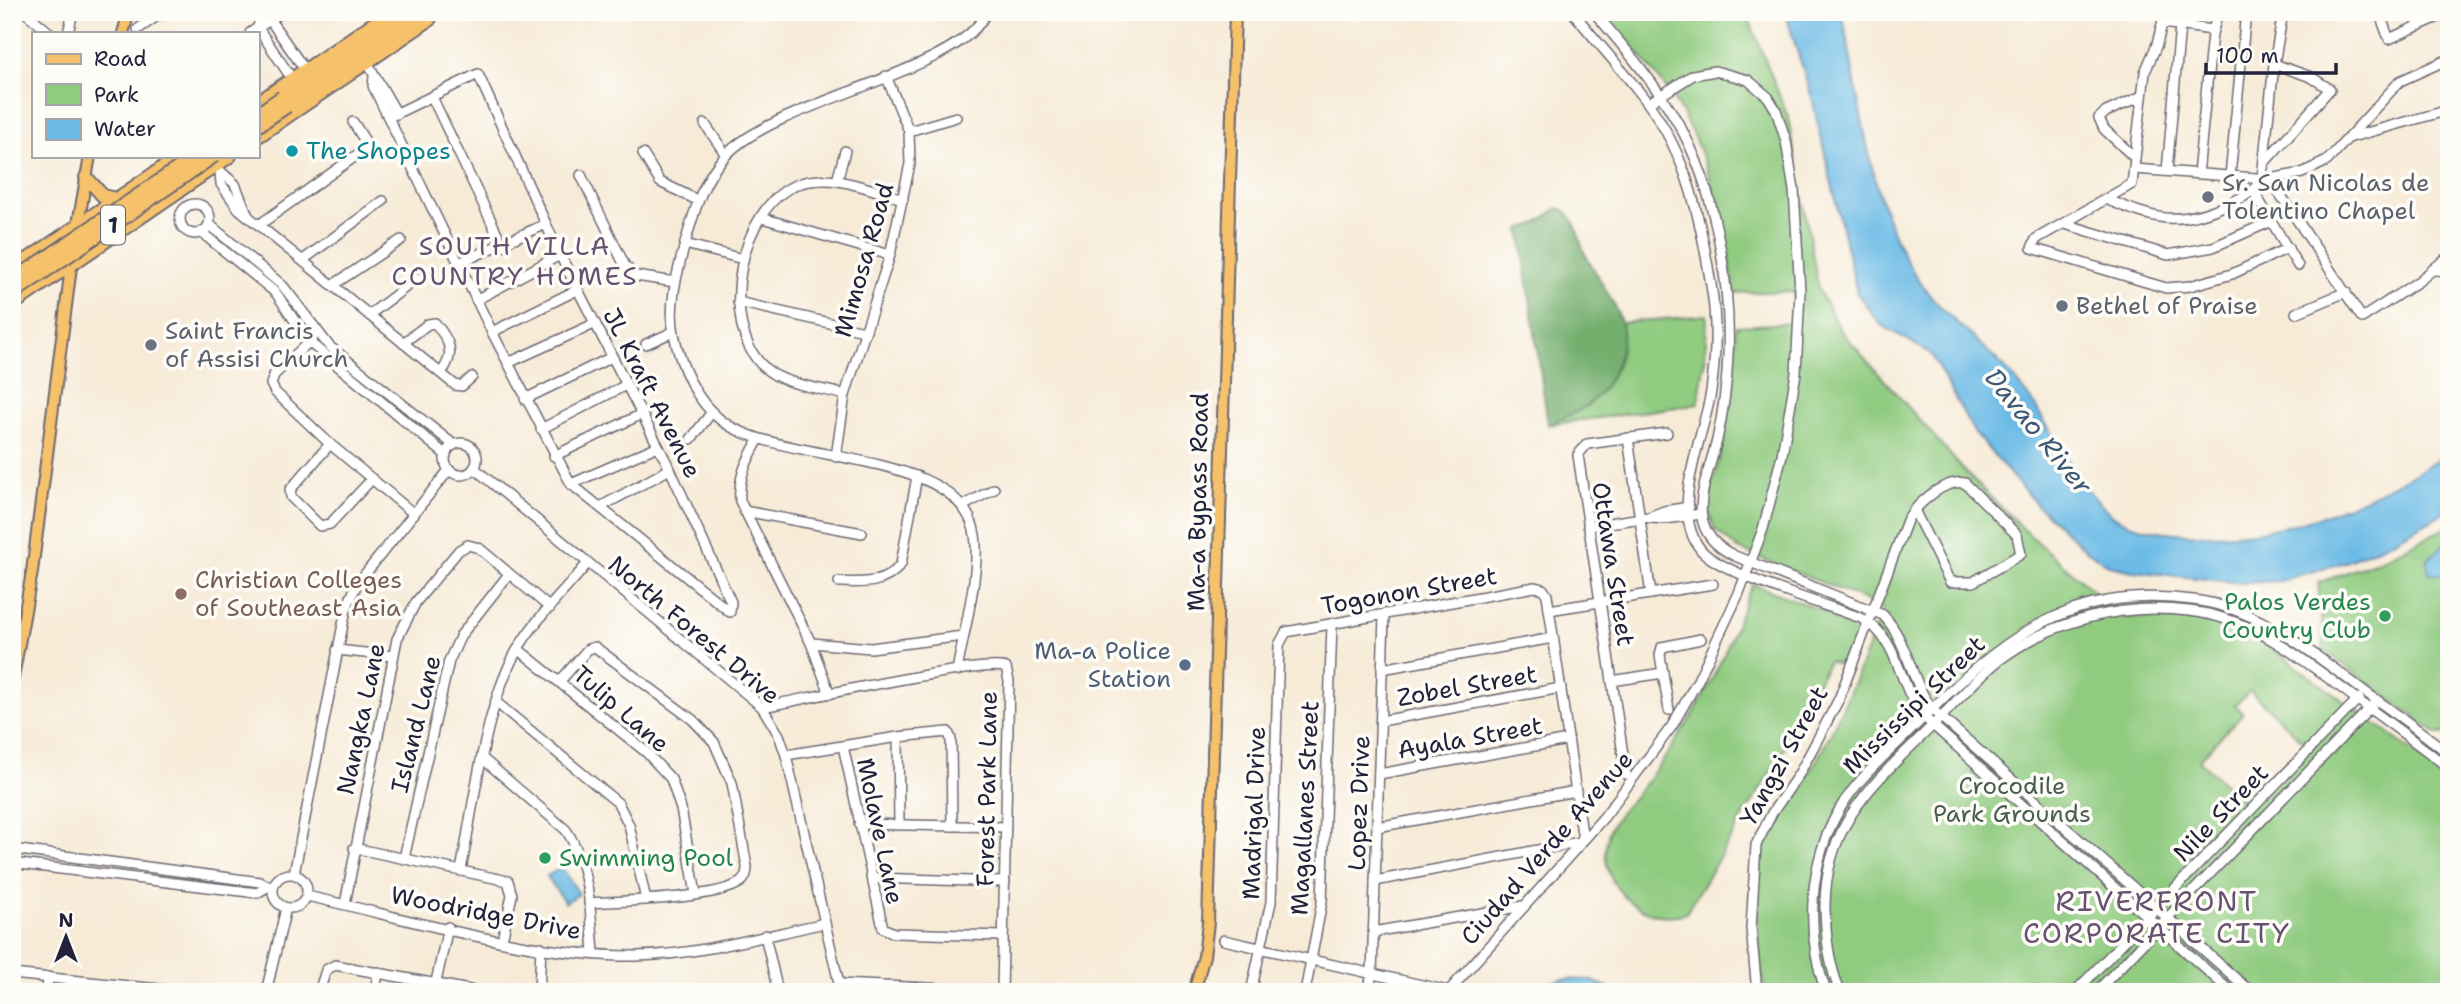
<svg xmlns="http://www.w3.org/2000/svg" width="2461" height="1004" viewBox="0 0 2461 1004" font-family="'Shantell Sans',sans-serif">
<rect width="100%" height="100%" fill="#fdfcf7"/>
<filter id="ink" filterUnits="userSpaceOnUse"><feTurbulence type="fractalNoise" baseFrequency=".0143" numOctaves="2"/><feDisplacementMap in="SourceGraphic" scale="14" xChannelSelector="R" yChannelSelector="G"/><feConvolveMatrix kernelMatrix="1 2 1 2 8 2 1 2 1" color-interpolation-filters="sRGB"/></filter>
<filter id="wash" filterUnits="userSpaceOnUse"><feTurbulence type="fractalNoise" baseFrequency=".00686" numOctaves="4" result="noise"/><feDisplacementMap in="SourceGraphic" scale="28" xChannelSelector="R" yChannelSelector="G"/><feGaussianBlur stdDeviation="1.57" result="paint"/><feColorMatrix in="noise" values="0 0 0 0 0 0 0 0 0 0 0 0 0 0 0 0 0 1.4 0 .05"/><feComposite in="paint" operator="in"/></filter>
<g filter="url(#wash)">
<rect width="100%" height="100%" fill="#f7ebd8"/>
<g fill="#90cb80" stroke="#59765e" stroke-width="2" fill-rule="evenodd">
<path d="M1604,12H1746L1788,117L1819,291L1841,331L1969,476L2038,543L2124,617L2206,621L2263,642L2449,778V992H1765C1757,947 1752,893 1763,849C1770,821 1793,800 1807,777C1839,723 1862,666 1883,607L1738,549L1715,530L1709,513L1708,500L1724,441L1732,393L1736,326L1795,323L1794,291L1734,293C1727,228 1709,156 1674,100C1654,69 1627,41 1604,12ZM2250,691L2307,745L2248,806L2199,760L2243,713L2235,705Z"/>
<path d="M1707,315L1705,361L1698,404L1548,425L1591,403L1621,347V323Z"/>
<path d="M2449,526V733L2437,734L2324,650L2318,583L2383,559Z"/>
<path d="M1752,584L1860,625L1844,667L1828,661L1795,731L1686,913C1640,928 1592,880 1609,832C1615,816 1627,806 1637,793C1653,775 1668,754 1681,733C1712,688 1733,635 1752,584Z"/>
</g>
<path fill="#74af6e" stroke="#4b6854" stroke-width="2" d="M1558,208C1576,211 1578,238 1584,252C1594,272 1617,303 1621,324C1627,351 1611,385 1591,402C1581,412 1562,418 1548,425L1520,229L1536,224Z"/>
<g fill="#6cbbe6" stroke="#476e90" stroke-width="2">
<path d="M1785,12H1842C1860,98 1869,213 1922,285C1952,325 1996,352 2025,392C2055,431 2071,480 2110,513C2126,527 2154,531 2175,533C2276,545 2365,505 2449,453V510L2389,543L2348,561L2280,581L2241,583L2133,571L2110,566L2088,552L2038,506L1975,434L1931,354L1880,324L1857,293L1812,98Z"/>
<path d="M2449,540V571L2440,575L2429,573L2427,560Z"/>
<path d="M562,867L579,894L565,903L547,876Z"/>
<path d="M1563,979L1590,980L1620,992H1516Z"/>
</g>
</g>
<g filter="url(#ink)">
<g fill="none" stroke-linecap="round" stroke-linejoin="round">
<defs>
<g id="minor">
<path d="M25,12L50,33"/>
<path d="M256,12L260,17L270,20L305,70"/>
<path d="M1573,12C1597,43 1624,71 1647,102C1687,155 1701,221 1711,285C1717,320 1716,357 1711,391C1704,438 1668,509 1701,550C1721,574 1827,605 1861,618C1901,639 1897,686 1924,717L2231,992"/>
<path d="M1594,12C1624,47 1655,83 1678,123C1715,186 1731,283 1728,355C1727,383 1723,413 1717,440C1706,484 1680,530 1735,556L1883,615C1908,641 1910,680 1932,709L2251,992"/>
<path d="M2165,12L2157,44L2145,72L2132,184L2036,239L2032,248L2166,288L2190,286L2232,274L2288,248"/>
<path d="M2379,12L2389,39L2449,12"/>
<path d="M260,17L258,28L292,79"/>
<path d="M2163,23L2212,30"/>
<path d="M138,29L163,12"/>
<path d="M68,33L73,12"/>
<path d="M250,33L282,12"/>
<path d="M367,62L397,114"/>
<path d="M374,77L373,86L492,332L571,484L730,612L731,602L670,469L560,255L478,74L389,117"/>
<path d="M432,97L503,246"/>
<path d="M705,124L726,155"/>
<path d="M909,131L956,117"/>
<path d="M2348,138L2449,110"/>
<path d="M643,154L660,182L697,200"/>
<path d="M2135,158L2104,129L2099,118L2106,112L2142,96"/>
<path d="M2264,163L2330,89L2311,77L2274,64"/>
<path d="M218,169L235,184L248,216"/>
<path d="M2134,169L2270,179L2302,173L2327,161L2400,81L2449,59"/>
<path d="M220,171L221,184L239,209L455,385L462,386L472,377"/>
<path d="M2167,171L2180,26"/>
<path d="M2198,174L2212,34L2218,12"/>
<path d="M581,175L625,266L636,276L675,282"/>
<path d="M2230,176L2246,12"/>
<path d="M2270,179L2362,318L2419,281L2449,256"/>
<path d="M837,181L845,151"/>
<path d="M2254,192L2298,266"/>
<path d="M2108,200C2157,220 2178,227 2228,204C2244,197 2253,193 2262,178L2274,64L2283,12"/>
<circle cx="195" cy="219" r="15"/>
<path d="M762,218L890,255"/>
<path d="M209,224L283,286L329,346L454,445"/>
<path d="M2065,224L2168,255L2213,247L2272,221"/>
<path d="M259,225L364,150L365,141L353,122"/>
<path d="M201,232L276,293L309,342L446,455"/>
<path d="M685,244L743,259"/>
<path d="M303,260L383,201"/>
<path d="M459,263L546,224"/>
<path d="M2434,270L2449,271"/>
<path d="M333,285L401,240"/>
<path d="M476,300L560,255"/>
<path d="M738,302L864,331"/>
<path d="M2296,313L2346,292"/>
<path d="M369,315L418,278"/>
<path d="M492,332L577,290"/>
<path d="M313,338L274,375L271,384L275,392L330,444L414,514"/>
<path d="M403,343L428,324L435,323C450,341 456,354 441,373"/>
<path d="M646,344L673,332"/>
<path d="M508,363L594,324"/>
<path d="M845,395C821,388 783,385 765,368C717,325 739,206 798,184C832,172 871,190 903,199"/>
<path d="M525,399L612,357"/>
<path d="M541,429L626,385"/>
<path d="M1628,438L1651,594"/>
<path d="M691,439L712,412"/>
<path d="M759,439C747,460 738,477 740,501L811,643L830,694"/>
<circle cx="461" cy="459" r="16"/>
<path d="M330,444L290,490L291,497L320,526L330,524L372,479"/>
<path d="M554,456L642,414"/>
<path d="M836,457L845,395L890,255L910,164L909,131L886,76"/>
<path d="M474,468L762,707L779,735L786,755L841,992"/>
<path d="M571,484L658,446"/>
<path d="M963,506L994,489"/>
<path d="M600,507L670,469"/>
<path d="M744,511L862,533"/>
<path d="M1650,518L1665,519L1701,514"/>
<path d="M1588,526L1649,517L1664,511L1689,507"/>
<path d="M839,582C862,583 886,585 901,564L917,476"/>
<path d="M1549,610L1713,584"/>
<path d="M811,643L871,648L963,636"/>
<path d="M518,649L646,752L671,779L681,809L696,894"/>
<path d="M337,650L393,656"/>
<path d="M1382,669L1553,638"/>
<path d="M957,671C963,635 981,569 975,535C961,447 782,466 722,421C696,402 680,365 674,334C668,303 678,270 686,240C695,209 703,179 726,155C779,99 963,72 986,12"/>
<path d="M560,681L588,649L595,647L693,720L714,742L732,783L747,867C747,873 746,878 741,882C718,899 620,901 589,903"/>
<path d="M1612,681L1663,673"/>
<path d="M497,703L618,803L629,825L646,900"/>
<path d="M762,707C795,701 988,658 1006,668L1009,681L1002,991"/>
<path d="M1669,710L1660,655L1662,647L1701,639"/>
<path d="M1381,721L1561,688"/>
<path d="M898,737L899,825"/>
<path d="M843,746L883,928L894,933L1003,936"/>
<path d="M786,755L898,737L948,732L951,739L952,826"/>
<path d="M483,759L566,830C589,864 591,913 594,953"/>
<path d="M1379,774L1568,740"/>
<path d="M1626,774L1578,455L1587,444L1667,433"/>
<path d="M859,824L1006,827"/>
<path d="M1377,827L1576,791"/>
<path d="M354,848L508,881L512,895L502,940"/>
<path d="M12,849L260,882L272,888"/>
<path d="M404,858L449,661L461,635L509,574"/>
<path d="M12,863L257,893L267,887"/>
<path d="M461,870C474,804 484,710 516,652C534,620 564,592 587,564"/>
<circle cx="290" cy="891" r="17"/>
<path d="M294,874L346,609L357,584L449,470"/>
<path d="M871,878L1005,882"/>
<path d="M1375,881L1580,842"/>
<path d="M307,896C410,919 530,957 636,956C700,955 763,936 825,923"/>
<path d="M345,904L397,639L416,602L459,550L468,545L479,548L550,608"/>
<path d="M1373,932L1523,906"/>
<path d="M765,935L778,992"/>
<path d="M1224,940L1448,991"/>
<path d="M12,974L188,992"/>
<path d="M436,982L448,927"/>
<path d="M839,984L1017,992"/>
<path d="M47,992L48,977"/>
<path d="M266,992L286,908"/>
<path d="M319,992L326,970L335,965L480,992"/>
<path d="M375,992L378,972"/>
<path d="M539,992L541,947"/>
<path d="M1251,992L1271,902L1279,645L1286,632L1535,587L1543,589L1547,595L1583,840"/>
<path d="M1305,992L1322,902L1332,625"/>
<path d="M1368,992L1372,974L1384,616"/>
<path d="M1448,992L1604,817L1672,726L1698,680L1739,593L1763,529L1782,455L1796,373L1800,292L1794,190L1786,141L1776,110L1768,97L1748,80L1715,71L1693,75L1649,103"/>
<path d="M1757,992L1751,928L1756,845L1772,813L1799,774L1839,699L1908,518C1920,502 1944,479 1965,483L2017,535L2021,554L1973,582H1950L1914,510"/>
<path d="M1826,992C1805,933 1808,861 1841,807C1859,776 1891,751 1916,725C1999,641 2066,584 2193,600C2260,608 2311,652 2364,691C2392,711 2422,732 2449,754"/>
<path d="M1840,992C1829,964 1826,939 1825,909C1824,824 1874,783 1930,728C1953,706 1973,681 1998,661C2052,620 2122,603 2189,611C2254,618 2304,660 2355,698C2387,721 2418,744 2449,768"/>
<path d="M2075,992L2359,698"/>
<path d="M2096,992L2372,706"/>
</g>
<g id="major">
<path d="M123,33L129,12"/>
<path d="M77,230L90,156"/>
<path d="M12,683L32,572L72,259"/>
<path d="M1194,992L1204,956L1208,923L1235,12"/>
</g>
<g id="highway">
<path d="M282,97L406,12"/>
<path d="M257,103L390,12"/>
<path d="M287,106L424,12"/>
<path d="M257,137L429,20L433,12"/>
<path d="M86,177L103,196L117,199"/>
<path d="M12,270L180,156"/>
<path d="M12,305L230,156"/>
</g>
</defs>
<use href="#minor" stroke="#6d6872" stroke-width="12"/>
<use href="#major" stroke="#6d6872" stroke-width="14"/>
<use href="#highway" stroke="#6d6872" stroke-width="16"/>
<use href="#minor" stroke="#fff" stroke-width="9"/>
<use href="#major" stroke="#f5c16b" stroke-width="10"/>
<use href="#highway" stroke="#f5c16b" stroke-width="12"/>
<defs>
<g id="highway-bridge">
<path d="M257,114L282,97"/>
<path d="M257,126L287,106"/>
<path d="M12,281L196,156"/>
<path d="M12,294L214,156"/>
</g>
</defs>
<use href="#highway-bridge" stroke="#6d6872" stroke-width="16" stroke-linecap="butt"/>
<use href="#highway-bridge" stroke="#f5c16b" stroke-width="12"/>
</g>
</g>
<circle fill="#0f9aa8" stroke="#fdfcf7" stroke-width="2.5" cx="292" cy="151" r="7"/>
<g fill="#6b7280" stroke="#fdfcf7" stroke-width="2.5">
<circle cx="2208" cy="197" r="7"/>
<circle cx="2062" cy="306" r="7"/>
<circle cx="151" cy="345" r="7"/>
</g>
<circle fill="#8d6e63" stroke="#fdfcf7" stroke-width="2.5" cx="181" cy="594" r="7"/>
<g fill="#2e9e5b" stroke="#fdfcf7" stroke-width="2.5">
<circle cx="2385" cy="616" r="7"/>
<circle cx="545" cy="858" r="7"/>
</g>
<circle fill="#5c6f8a" stroke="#fdfcf7" stroke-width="2.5" cx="1185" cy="665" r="7"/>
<g text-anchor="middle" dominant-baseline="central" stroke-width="7" stroke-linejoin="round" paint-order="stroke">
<rect fill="#fdfcf7" stroke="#646373" stroke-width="2" x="101" y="205.5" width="24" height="39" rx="5"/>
<g font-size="23" font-weight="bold" fill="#22223b">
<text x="113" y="225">1</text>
</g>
<g font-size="24" fill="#0d838f" stroke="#fdfcf7" text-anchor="start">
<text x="306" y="151">The Shoppes</text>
</g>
<g font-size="24" fill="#5b616d" stroke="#fdfcf7" text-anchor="start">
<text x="2222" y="183">Sr. San Nicolas de<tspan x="2222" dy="28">Tolentino Chapel</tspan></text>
<text x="2076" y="306">Bethel of Praise</text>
<text x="165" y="331">Saint Francis<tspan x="165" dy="28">of Assisi Church</tspan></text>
</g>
<g font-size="24" fill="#22223b" stroke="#fdfcf7">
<text transform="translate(864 260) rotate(-74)">Mimosa Road</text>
<text transform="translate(652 393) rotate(63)">JL Kraft Avenue</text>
<text transform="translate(1198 502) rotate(-89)">Ma-a Bypass Road</text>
<text transform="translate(1613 564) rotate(81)">Ottawa Street</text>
<text transform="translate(1409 591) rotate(-10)">Togonon Street</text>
<text transform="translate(694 630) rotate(40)">North Forest Drive</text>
<text transform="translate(1467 686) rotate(-10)">Zobel Street</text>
<text transform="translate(1914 705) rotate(-44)">Mississipi Street</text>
<text transform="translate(621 709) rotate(41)">Tulip Lane</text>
<text transform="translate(361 719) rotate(-78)">Nangka Lane</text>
<text transform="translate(416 724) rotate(-76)">Island Lane</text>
<text transform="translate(1470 738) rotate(-10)">Ayala Street</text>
<text transform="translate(1784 756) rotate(-61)">Yangzi Street</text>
<text transform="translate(987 789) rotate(-89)">Forest Park Lane</text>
<text transform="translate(1359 803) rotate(-88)">Lopez Drive</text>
<text transform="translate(1305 808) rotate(-87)">Magallanes Street</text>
<text transform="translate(1254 813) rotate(-88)">Madrigal Drive</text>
<text transform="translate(2221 813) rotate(-46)">Nile Street</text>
<text transform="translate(880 831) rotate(78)">Molave Lane</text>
<text transform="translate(1547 848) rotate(-49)">Ciudad Verde Avenue</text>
<text transform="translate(486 913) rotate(11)">Woodridge Drive</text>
</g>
<g font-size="24" fill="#785e54" stroke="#fdfcf7" text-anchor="start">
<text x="195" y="580">Christian Colleges<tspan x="195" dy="28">of Southeast Asia</tspan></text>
</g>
<g font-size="24" fill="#27864d" stroke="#fdfcf7" text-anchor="end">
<text x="2371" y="602">Palos Verdes<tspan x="2371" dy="28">Country Club</tspan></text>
<text x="559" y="858" text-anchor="start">Swimming Pool</text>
</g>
<g font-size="24" fill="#4e5e75" stroke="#fdfcf7" text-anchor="end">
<text x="1171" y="651">Ma-a Police<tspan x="1171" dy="28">Station</tspan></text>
</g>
<g font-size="24" fill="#485d53" stroke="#fdfcf7">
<text x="2012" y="786">Crocodile<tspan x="2012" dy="28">Park Grounds</tspan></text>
</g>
<g font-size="26" letter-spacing="2" fill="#665270" stroke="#fdfcf7">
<text x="515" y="245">SOUTH VILLA<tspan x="515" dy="30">COUNTRY HOMES</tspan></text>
</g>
<g font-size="26" font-style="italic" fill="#3c5877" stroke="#fdfcf7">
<text transform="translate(2039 431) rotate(51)">Davao River</text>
</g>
<g font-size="28" letter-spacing="2" fill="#665270" stroke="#fdfcf7">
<text x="2157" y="901">RIVERFRONT<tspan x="2157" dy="32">CORPORATE CITY</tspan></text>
</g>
</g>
<rect width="2461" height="1004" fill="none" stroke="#fdfcf7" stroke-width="42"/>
<rect x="32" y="32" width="228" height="126" fill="#fdfcf7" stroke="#a5a5ac" stroke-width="2"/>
<rect x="46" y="54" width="35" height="10" fill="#f5c16b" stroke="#a5a5ac" stroke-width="2"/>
<text x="94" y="66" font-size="21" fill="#22223b">Road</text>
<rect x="46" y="84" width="35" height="21" fill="#90cb80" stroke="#a5a5ac" stroke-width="2"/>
<text x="94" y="102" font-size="21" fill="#22223b">Park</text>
<rect x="46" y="119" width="35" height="21" fill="#6cbbe6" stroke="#a5a5ac" stroke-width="2"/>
<text x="94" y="136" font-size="21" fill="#22223b">Water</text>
<g transform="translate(66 937)" stroke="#fdfcf7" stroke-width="5" paint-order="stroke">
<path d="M0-5L12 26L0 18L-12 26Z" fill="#22223b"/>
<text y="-10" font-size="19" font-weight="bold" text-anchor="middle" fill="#22223b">N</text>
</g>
<path d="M2206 63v10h130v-10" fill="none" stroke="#22223b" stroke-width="3.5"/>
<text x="2216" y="63" font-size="21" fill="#22223b" stroke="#fdfcf7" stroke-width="5" paint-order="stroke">100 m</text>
</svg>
